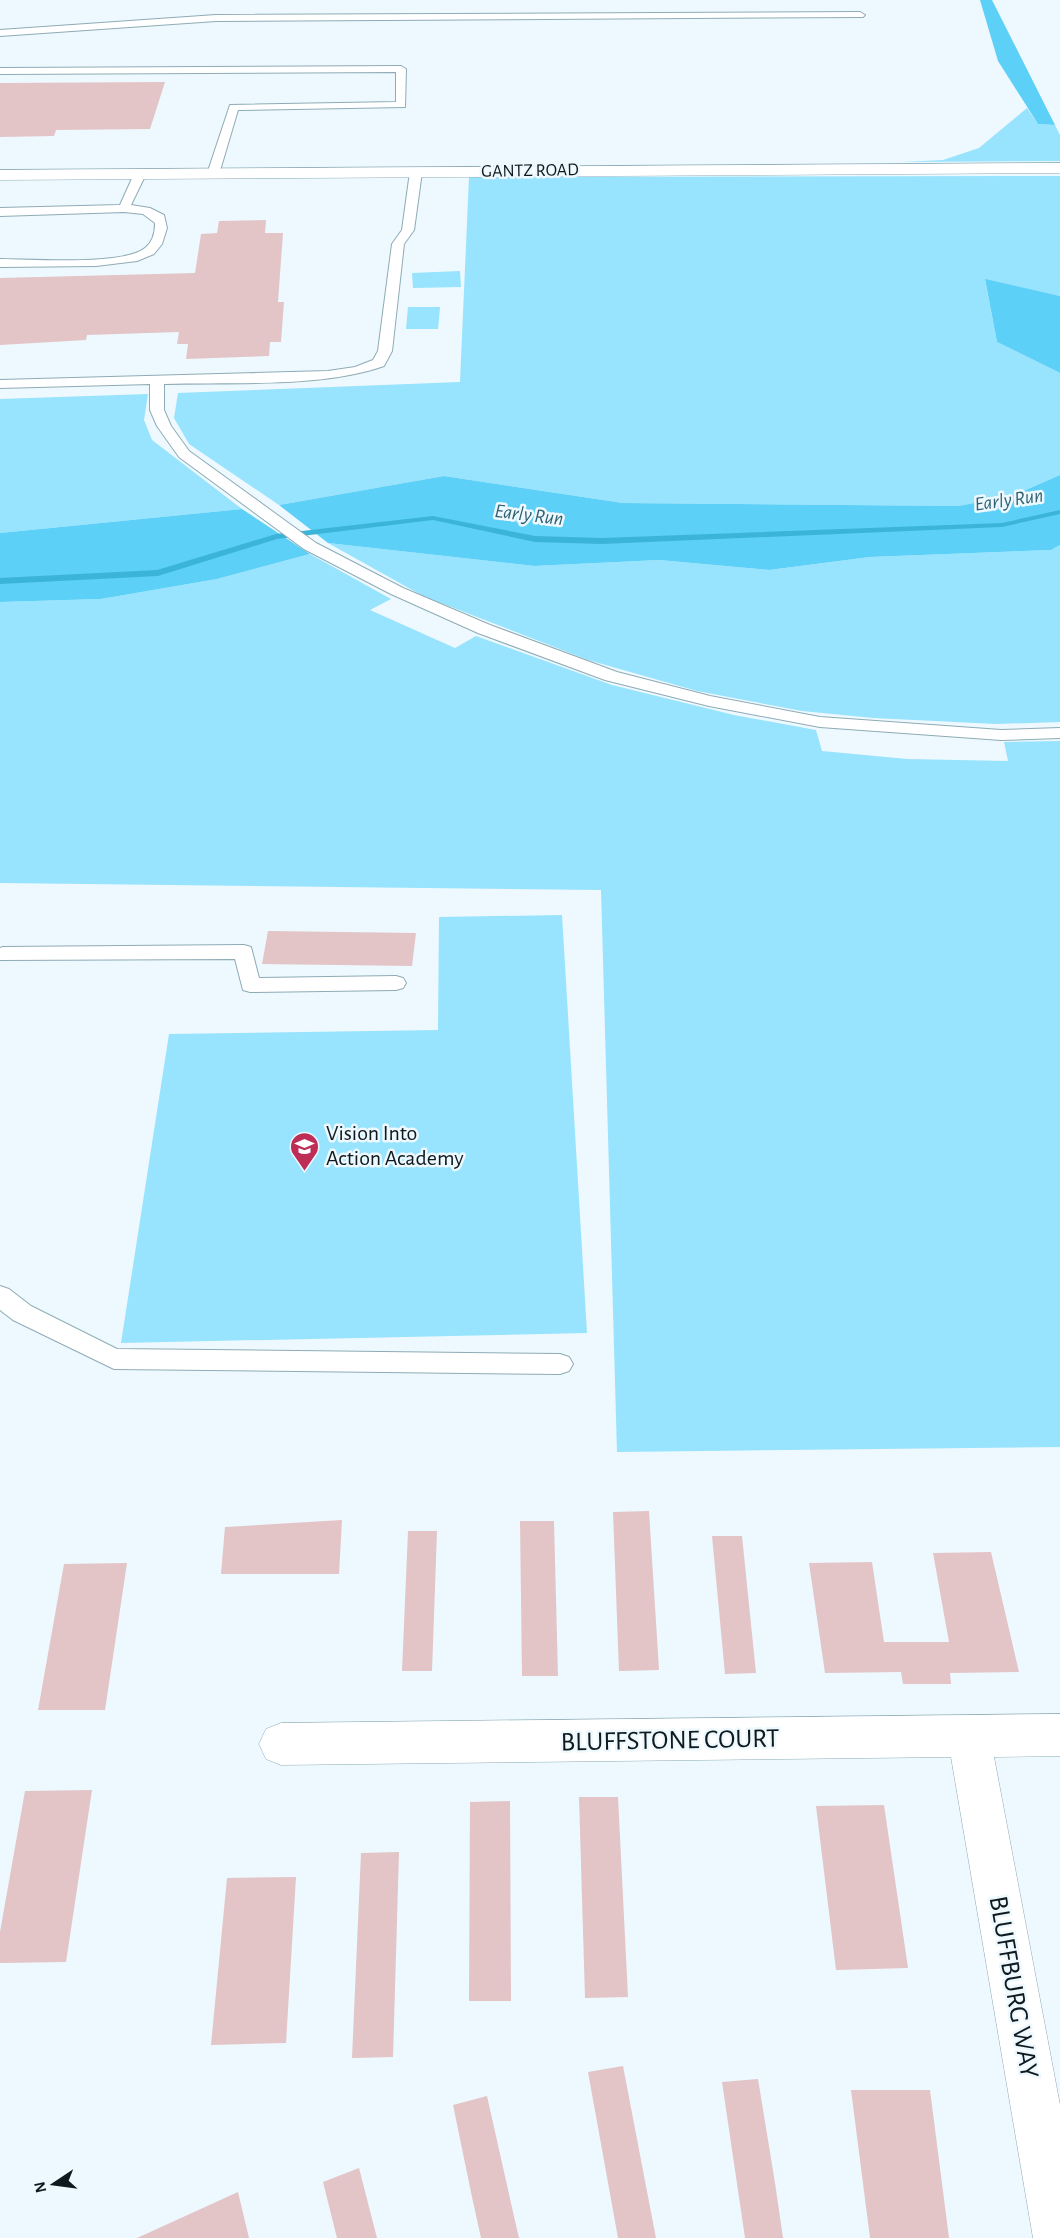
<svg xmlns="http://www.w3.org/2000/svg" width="1060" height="2238" viewBox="0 0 1060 2238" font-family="'Alegreya Sans',sans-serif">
<rect width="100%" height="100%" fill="#edf9fe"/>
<g fill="#98e3fe">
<path d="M1027,108L1038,124L1055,125L1060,135V161L901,162L943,160L979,148Z"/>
<path d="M1060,176V296L985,280L997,342L1060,373V475L1012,496L958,506L623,503L444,476L279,505L189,444L174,418L178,393L460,382L469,177Z"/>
<path d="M460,271L461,287L413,288L412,273Z"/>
<path d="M408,307H440L438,329H406Z"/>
<path d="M148,394L144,420L152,440L242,509L0,533V399Z"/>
<path d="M328,543L534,566L659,560L769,570L870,557L1051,550L1060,545V722L996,724L873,718L802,711L697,691L588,660L423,596Z"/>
<path d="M310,554L391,599L370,610L455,648L476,636L612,685L734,715L816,730L822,751L907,759L1008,761L1004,742L1060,741V1447L617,1452L601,890L0,883V602L101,599L217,579Z"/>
<path d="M562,915L587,1333L121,1343L169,1034L438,1030L439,917Z"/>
</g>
<g fill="#5dd0f7">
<path d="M980,0H992L1055,125L1038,124L998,61Z"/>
<path d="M985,279L1060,296V373L997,342Z"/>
<path d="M1060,475V545L1051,550L870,557L769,570L659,560L534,566L328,543L279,505L444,476L623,503L958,506L1012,496Z"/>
<path d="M242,509L310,554L217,579L101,599L0,602V533Z"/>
</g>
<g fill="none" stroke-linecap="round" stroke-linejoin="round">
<path fill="#3bb4da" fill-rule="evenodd" d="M1060,510V514L1002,527L602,544L535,542L433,520L277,539L158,576L0,584V578L157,570L276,534L433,516L535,536L602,538L1002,523Z"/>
</g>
<g fill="#e3c4c7">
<path d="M165,82L150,129L56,130L54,136L0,137V83Z"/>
<path d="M266,220L265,233H283L278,302H284L281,342H270L269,356L186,359L188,344H177L179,332L87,335L86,340L0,345V278L195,273L201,234L217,233L219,221Z"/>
<path d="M268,931L416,933L412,966L262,964Z"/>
<path d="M649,1511L659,1670L619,1671L613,1512Z"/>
<path d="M342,1520L339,1574H221L225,1527Z"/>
<path d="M520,1521H554L558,1676H522Z"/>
<path d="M408,1531H437L432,1671H402Z"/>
<path d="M712,1536H742L756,1673L725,1674Z"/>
<path d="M991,1552L1019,1672L950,1673L951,1684H903L901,1672L825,1673L809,1563L872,1562L884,1642H949L933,1553Z"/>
<path d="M127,1563L105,1710H38L64,1564Z"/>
<path d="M92,1790L66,1962L0,1963V1932L25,1791Z"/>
<path d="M579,1797H618L628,1997L585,1998Z"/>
<path d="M510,1801L511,2001H469L470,1802Z"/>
<path d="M884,1805L908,1968L836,1970L816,1806Z"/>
<path d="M399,1852L393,2057L352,2058L361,1853Z"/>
<path d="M296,1877L286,2043L211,2045L227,1878Z"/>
<path d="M623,2066L645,2181L656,2238H618L588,2072Z"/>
<path d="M758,2079L775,2183L783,2238H745L722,2082Z"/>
<path d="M851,2090H930L949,2238H870Z"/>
<path d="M487,2096L513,2212L519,2238H481L472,2197L453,2105Z"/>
<path d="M359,2168L377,2238H337L323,2182Z"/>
<path d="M238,2192L249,2238H137Z"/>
</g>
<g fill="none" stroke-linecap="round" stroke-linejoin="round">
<defs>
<g id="service">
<path d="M860,12L865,15L863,17L216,21L0,36V30L216,15Z"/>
<path d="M401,66L406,69L405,107L238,110L219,174L213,177L207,174L230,105L396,102V72L0,74V68Z"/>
<path d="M416,169L422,172L414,230L404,244L392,351L384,366C322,388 231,382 164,384V410L171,426L189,451L316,543L403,588L490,625L617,672L710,696L820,717L1001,730L1060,728V738L1001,740L820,727L709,706L605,680L478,633L391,594L304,549L179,457L157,426L150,410V384L0,388V380L328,371L355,367L373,360L378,351L392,244L402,230L410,172Z"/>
<path d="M140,171L146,174L131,205L150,208L164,215L167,228L162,244L154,254L137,261L96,266L0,267V259C30,259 123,266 145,248C153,242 155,232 155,223L143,214L124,212L0,216V208L120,205L134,174Z"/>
<path d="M244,945L251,947L259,978L396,976L403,978L406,983L403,988L396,990L250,992L243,990L235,959L0,960V948L3,947Z"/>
<path d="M0,1286L9,1289L31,1306L117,1349L560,1354L569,1357L573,1364L569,1371L560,1374L114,1369L13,1320L0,1310Z"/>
</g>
<path id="minor" d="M1060,1714V1756L994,1757L1060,2105V2238H1033L951,1757L281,1765L266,1759L259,1744L266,1729L281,1723Z"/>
<path id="secondary" d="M1060,163V173L0,180V170Z"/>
</defs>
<use href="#service" stroke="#8eabb6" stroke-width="2"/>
<use href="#minor" stroke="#8eabb6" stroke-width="1"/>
<use href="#secondary" stroke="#8eabb6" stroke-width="1"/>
<use href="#service" fill="#fff" fill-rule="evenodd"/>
<use href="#minor" fill="#fff" fill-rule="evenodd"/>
<use href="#secondary" fill="#fff" fill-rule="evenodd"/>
</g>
<defs>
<symbol id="school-pin" viewBox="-11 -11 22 30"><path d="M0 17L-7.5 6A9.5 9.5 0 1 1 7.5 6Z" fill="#bd2d55" stroke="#edf9fe"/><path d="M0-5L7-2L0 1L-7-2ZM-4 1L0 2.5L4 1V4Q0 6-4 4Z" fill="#fff"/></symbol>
</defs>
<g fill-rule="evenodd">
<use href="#school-pin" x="288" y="1130" width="33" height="45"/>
</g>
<g text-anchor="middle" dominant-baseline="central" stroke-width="5" stroke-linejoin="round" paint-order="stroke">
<g font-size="18" fill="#0f1a1e" stroke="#edf9fe">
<text transform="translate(530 171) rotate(-1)">GANTZ ROAD</text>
</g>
<g font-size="20" font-style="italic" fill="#2f5f70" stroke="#edf9fe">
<text transform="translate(1009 500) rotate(-8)">Early Run</text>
<text transform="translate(529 515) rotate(7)">Early Run</text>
</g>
<g font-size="22" fill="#0f1a1e" stroke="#edf9fe" text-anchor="start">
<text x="326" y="1133">Vision Into<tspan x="326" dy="25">Action Academy</tspan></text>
</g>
<g font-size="27" fill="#0f1a1e" stroke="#edf9fe">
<text transform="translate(670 1740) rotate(-1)">BLUFFSTONE COURT</text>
<text transform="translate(1014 1987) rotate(80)">BLUFFBURG WAY</text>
</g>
</g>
<g transform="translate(54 2184) rotate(257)" stroke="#edf9fe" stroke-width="4.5" paint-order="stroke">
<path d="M0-4.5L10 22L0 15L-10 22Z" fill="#0f1a1e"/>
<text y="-9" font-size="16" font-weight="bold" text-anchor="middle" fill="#0f1a1e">N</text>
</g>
</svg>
